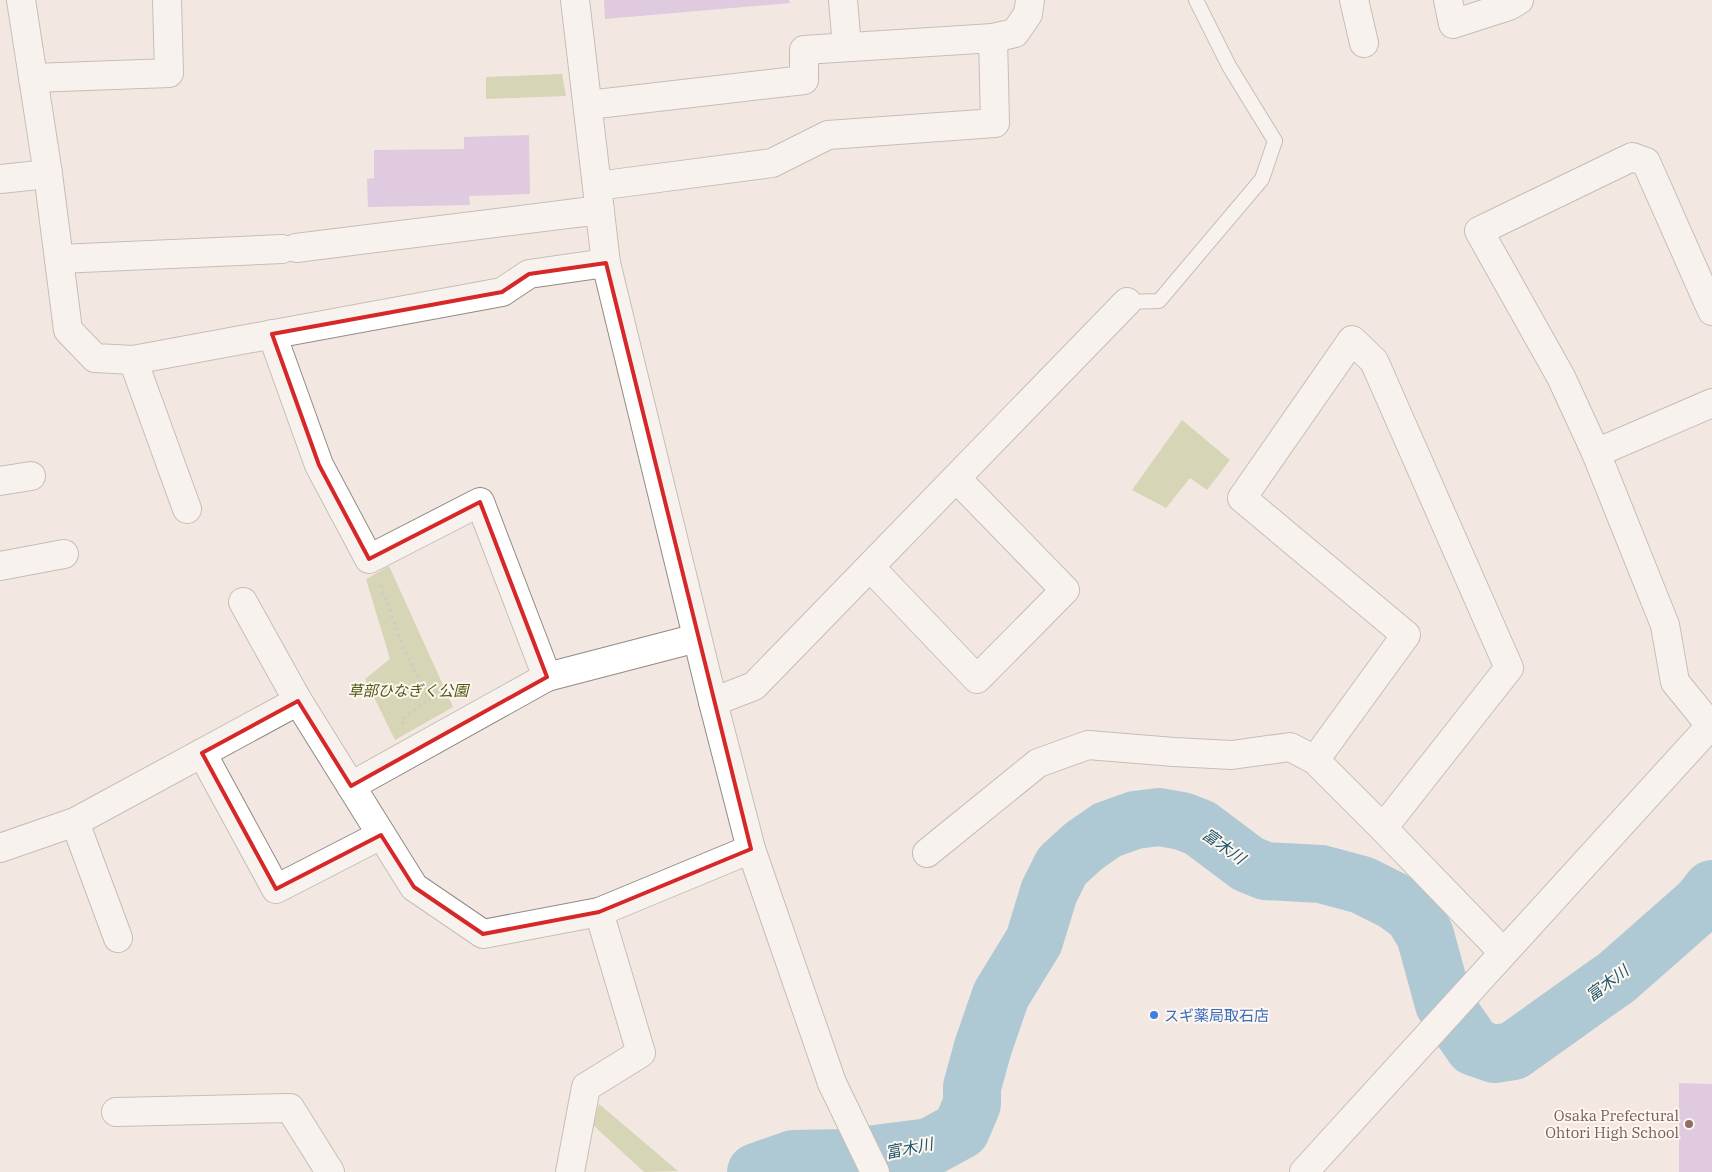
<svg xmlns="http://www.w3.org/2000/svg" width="1712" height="1172" viewBox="0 0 1712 1172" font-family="'IBM Plex Serif','Noto Sans JP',serif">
<rect width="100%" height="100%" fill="#f2e8e1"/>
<g fill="#b3be81">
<path d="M562,74L566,96L486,99V77Z"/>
<path d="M1182,420L1230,460L1207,490L1190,478L1166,508L1132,490Z"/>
<path d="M389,566L453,707L395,740L365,679L390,659L366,579Z"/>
<path d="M599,1104L678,1171L644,1172L593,1125Z"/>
</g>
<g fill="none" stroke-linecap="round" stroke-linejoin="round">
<path stroke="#5ba4c1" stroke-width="58" d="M756,1172L793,1159L844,1158L930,1147L961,1130L972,1104V1087L983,1047L1001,995L1034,941L1049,892L1062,866L1084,846L1107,830L1135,820L1159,817L1182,821L1200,828L1248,864L1265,871L1321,874L1362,885L1394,901L1413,915L1425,935L1444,1004L1474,1047L1494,1054L1513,1051L1617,977L1701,903L1712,889"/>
</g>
<g fill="#c7a6de">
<path d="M604,0H789L790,3L605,19Z"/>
<path d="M529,135L530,194L469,196L470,205L368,207L367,179L374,178V150L464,149V137Z"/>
<path d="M1679,1083L1712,1084V1172H1679Z"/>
</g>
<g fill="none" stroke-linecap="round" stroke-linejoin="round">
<defs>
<path id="service" d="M1127,302L1159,301L1262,179L1275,141L1229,66L1196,0"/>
<g id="minor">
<path d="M21,0L48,174L68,330L95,358L133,360L502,292L529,274L606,263"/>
<path d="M843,0L847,47"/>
<path d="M1354,0L1364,43"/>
<path d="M1448,0L1453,24L1509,6L1519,0"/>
<path d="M33,78L169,73L167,0"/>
<path d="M588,105L804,80V50L993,38"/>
<path d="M0,179L48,174"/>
<path d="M597,186L772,163L828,135L995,123L993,38L1015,33L1028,14L1030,0"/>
<path d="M296,248L600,210"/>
<path d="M59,259L282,249"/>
<path d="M272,334L319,465L369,559L480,502L547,677"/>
<path d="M133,360L187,509"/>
<path d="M1596,453L1712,403"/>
<path d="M0,481L31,476"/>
<path d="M0,566L64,554"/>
<path d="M870,567L977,679L1065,590L956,478"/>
<path d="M243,602L298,701L414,887L483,934L599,912L751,849"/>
<path d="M713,702L754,686L1127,302"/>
<path d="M1710,725L1675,682L1665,625L1596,453L1561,377L1479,231L1632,157L1646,162L1712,311"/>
<path d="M202,753L276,889L381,835"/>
<path d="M1315,760L1406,635L1242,498L1352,340L1374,361L1509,668L1383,828"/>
<path d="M351,786L547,677L697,638"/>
<path d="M75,822L118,938"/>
<path d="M0,848L75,822L298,701"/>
<path d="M927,853L1038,763L1088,745L1174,752L1232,755L1290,747L1315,760L1383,828L1503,952"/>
<path d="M832,1083L875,1172"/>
<path d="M116,1112L290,1108L330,1172"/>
<path d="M570,1172L586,1087L641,1053L599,912"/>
</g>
<g id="tertiary">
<path d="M575,0L606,263L713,702L751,849L832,1083"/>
<path d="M1304,1172L1712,724"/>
</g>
</defs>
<use href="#service" stroke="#938a84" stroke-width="16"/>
<use href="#minor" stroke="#938a84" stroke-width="30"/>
<use href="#tertiary" stroke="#938a84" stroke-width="30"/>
<g stroke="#aca49f" stroke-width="3" stroke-dasharray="2.5 4" stroke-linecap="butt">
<path d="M381,585L403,647L429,699L434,704"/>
<path d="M403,724L402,719L429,699"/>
</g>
<use href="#service" stroke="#fff" stroke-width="14"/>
<use href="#minor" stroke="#fff" stroke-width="28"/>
<use href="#tertiary" stroke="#fff" stroke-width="28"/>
</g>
<path d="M0 0H1712V1172H0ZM606,263L751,849L599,912L483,934L414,887L381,835L276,889L202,753L298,701L351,786L547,677L480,502L369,559L319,465L272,334L502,292L529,274Z" fill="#f2e8e1" fill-opacity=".55" fill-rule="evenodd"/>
<path fill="none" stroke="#d62828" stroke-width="4" stroke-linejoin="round" d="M606,263L751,849L599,912L483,934L414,887L381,835L276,889L202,753L298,701L351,786L547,677L480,502L369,559L319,465L272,334L502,292L529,274Z"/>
<circle fill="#3f7fe0" stroke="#fef6f0" stroke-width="2" cx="1154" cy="1015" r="5"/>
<circle fill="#8d6e63" stroke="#fef6f0" stroke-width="2" cx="1689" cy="1124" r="5"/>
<g text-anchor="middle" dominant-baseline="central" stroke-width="4" stroke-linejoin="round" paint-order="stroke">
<g font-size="15" font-style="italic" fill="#4e5811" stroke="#fef6f0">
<text x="408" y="690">草部ひなぎく公園</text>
</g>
<g font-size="15" fill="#366cbe" stroke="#fef6f0" text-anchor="start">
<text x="1164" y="1015">スギ薬局取石店</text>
</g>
<g font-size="15" fill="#785e54" stroke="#fef6f0" text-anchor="end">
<text x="1679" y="1115">Osaka Prefectural<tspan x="1679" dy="17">Ohtori High School</tspan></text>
</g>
<g font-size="16" font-style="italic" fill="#1d576d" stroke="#fef6f0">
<text transform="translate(1224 846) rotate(36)">富木川</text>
<text transform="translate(1607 983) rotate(-37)">富木川</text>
<text transform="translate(909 1148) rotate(-11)">富木川</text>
</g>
</g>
</svg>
